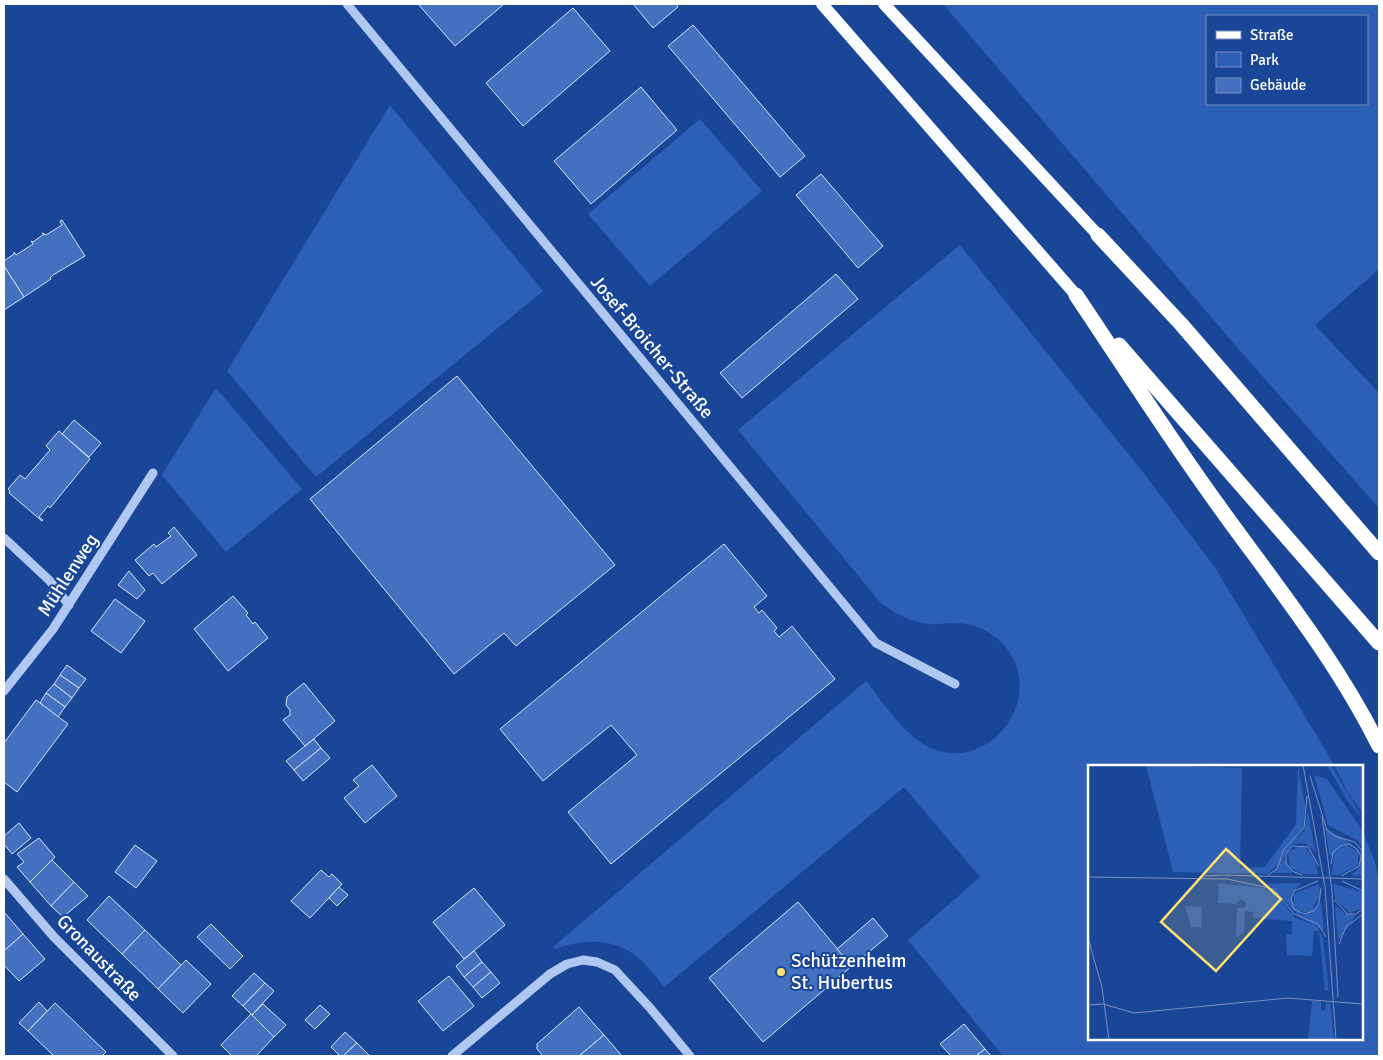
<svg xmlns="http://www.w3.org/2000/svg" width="1383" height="1060" viewBox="0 0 1383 1060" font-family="Signika,sans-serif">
<rect width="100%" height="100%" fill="#1a4698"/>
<g fill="#2e5fb6" fill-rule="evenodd">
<path d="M943,4H1379V269L1315,325L1379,393V508L1242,353ZM1367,16V104H1207V16Z"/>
<path d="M390,105L543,291L316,477L227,371Z"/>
<path d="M700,119L762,191L650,286L588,214Z"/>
<path d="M960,245L1142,471L1214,566L1335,766H1089V1039H1362V830L1375,862L1379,883V1056H1003L908,940L980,877L904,787L664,987C657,978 649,968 641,960C618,938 583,938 556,949L553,947L866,681C881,700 904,734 925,745C987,780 1052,695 1002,643C988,629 971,622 951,623C943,623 935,625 928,624C910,621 895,614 880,602L738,430Z"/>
<path d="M216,388L302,489L226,552L162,475Z"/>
</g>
<g fill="#4370bf" stroke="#d6e4fb">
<path d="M418,4H504L455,46Z"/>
<path d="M633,4H676L678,7L653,28Z"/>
<path d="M573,8L610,51L523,126L486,83Z"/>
<path d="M693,25L805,156L780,177L668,46Z"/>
<path d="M641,87L677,130L591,204L554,161Z"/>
<path d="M821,174L883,246L858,268L796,195Z"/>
<path d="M62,220L85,256L53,275L50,278L51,279L24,297L4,266V261L14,254V252L16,255L33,244L31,241L33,242L44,234L42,233L46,235L62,225L60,221Z"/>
<path d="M4,266L24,297L4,310Z"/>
<path d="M836,274L858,299L742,398L720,373Z"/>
<path d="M457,376L615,565L516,646L504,633L454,674L310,499Z"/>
<path d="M74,420L101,443L89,457L62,434Z"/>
<path d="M59,431L90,459L50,508L48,506L39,517L43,520L42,521L9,493L10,491L8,489L20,475L25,479L50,450L46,446Z"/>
<path d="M174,527L197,555L162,584L153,573L149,576L135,560L154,544L156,547L171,536L168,533Z"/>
<path d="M724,544L767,596L754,607L759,613L762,610L777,628L774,631L779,637L792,626L835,679L611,864L568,812L637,755L611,725L543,781L500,729Z"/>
<path d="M129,571L145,590L137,599L118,585Z"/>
<path d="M233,596L248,613L246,615L253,624L255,622L268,638L228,671L194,629Z"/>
<path d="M115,599L145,621L121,653L91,631Z"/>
<path d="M67,665L86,679L79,688L60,675Z"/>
<path d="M60,675L79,688L72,698L54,684Z"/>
<path d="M304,683L335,721L305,746L283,720L290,715V710L286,705L287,697Z"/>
<path d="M54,684L72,698L65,707L46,693Z"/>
<path d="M46,693L65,707L58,717L40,703Z"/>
<path d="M36,700L68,724L17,792L4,782V743Z"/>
<path d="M314,739L321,748L294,770L286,761Z"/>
<path d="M321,748L330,758L303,781L294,770Z"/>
<path d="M372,765L397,796L365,823L344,798L359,786L353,780Z"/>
<path d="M19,823L31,838L12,854L4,844V836Z"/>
<path d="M39,838L55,857L30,882L17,867L24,862L17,854Z"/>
<path d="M135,845L157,861L136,888L115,872Z"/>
<path d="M52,860L74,882L51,906L30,882Z"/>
<path d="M321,870L329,877L332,874L342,884L310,918L291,901Z"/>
<path d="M74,882L88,896L63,917L51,906Z"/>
<path d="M339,887L348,895L337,906L329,898Z"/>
<path d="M474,888L505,925L464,959L433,922Z"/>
<path d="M109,896L145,930L122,954L87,920Z"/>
<path d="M798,902L852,966L763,1042L709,978Z"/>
<path d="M5,913L23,934L4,951V914Z"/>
<path d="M873,918L888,936L852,966L837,949Z"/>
<path d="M211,924L243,956L230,969L197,937Z"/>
<path d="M145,930L181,965L158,989L122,954Z"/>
<path d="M23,934L45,959L19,981L4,965V951Z"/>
<path d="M474,951L482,962L464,977L456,966Z"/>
<path d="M186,960L211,984L183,1013L158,989Z"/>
<path d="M482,962L491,972L473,987L464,977Z"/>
<path d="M491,972L500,983L482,998L473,987Z"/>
<path d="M254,973L265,983L243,1006L232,996Z"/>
<path d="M449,976L474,1006L443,1031L418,1001Z"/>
<path d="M265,983L274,991L252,1015L243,1006Z"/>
<path d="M39,1002L47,1011L28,1031L19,1023Z"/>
<path d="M55,1003L106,1052L102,1056H54L28,1031Z"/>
<path d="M263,1004L286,1025L274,1037L252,1015Z"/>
<path d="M320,1005L330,1014L315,1029L305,1020Z"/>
<path d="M579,1007L604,1035L579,1056H543L537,1049V1044Z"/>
<path d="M251,1014L274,1037L256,1056H232L221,1045Z"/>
<path d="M964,1024L985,1049L976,1056H951L940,1044Z"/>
<path d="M345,1032L357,1043L343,1056H340L331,1047Z"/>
<path d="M604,1035L622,1056H579Z"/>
<path d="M357,1043L370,1056H343Z"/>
<path d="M985,1049L991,1056H976Z"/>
</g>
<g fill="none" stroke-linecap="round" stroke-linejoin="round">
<g stroke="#afc7f1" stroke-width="9">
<path d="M347,4L876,643L955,684"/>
<path d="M4,538L49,580L69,605"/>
<path d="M4,691L53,629L153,473"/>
<path d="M4,879L54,937L173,1056"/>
<path d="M452,1056L550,974L567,964L583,960L597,962L615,970L651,1009L690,1056"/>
</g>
<g stroke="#f9fbff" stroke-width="12">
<path d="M822,4L1076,295"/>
<path d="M884,4L1098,235"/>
</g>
<g stroke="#fff" stroke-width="15">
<path d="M1098,235L1181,324L1379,553"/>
<path d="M1076,295C1123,365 1168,436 1218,505C1274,583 1336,659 1379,746"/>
<path d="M1119,345L1379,643"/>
</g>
</g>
<circle fill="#ffe26f" stroke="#1a4698" stroke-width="2" cx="781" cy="972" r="5"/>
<g text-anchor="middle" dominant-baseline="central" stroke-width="4" stroke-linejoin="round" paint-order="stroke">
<g font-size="19" fill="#fff" stroke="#1a4698">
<text transform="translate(652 347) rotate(50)">Josef-Broicher-Straße</text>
<text transform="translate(68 575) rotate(-57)">Mühlenweg</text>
<text transform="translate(99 958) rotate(46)">Gronaustraße</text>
</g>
<g font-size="19" fill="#fff" stroke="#1a4698" text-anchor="start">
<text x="791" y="961">Schützenheim<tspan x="791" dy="22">St. Hubertus</tspan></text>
</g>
</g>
<g transform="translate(1088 765)">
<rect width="275" height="275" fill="#1a4698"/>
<path d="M58,0L154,3L152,103L177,102L208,59L210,0L217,41L215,63L190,99L179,109L85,107ZM239,0H243L275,55L259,35ZM246,0H275V49L260,28ZM226,10L239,14L275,66V82L269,75L240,60ZM220,48L228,88L217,78L205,79L195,93L204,108H186L197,84L216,66ZM237,63L259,75L275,89V111L263,110L270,104L274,91L260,77L242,92ZM215,80L228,96L230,110L215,109L202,103L200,87ZM259,80L270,87V100L251,110H244L246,87ZM131,118L175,123L188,128L207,153L228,160L235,173L241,226L237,225L231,166H226L224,191L199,190L198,169H204V156L165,153V147L157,146L156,168L148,172L149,143H156L158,138L154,134L147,139L130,138ZM213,118L202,132L214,151L233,138L236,165L213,153L184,122L177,119ZM231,119L232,131L222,148L208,145L205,129ZM245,119L275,127V143L262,148L247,134ZM247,140L257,149L268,150L250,176ZM97,141L114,142L113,163L103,162ZM224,236H233V245L237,246L238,238L242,237L246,275H220Z" fill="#2e5fb6"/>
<path fill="none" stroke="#7690c1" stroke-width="1" d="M215,0L237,122L248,275M222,11L239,65L246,71L267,77L275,87M234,51L244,126L250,232M243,99L245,87L252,81L261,79L269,84L273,92L271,101L253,111M137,110L275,114M180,110L189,104L196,84L216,63L219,31M214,110L204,106L198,98V89L204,81L220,82L231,101M117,111L137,110M0,112L139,114M139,114L186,124L206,149L230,159L238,172M230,116L206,126L203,134L206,144L216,149L226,146L231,138L233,123M254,116L275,126M247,135L259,149H268L275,144M0,173L14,222L21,275M251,179L258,162L275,149M0,240L15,239L46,248L200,233L275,239"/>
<path fill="#ffe26f" fill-opacity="0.15" stroke="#ffe26f" stroke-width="2.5" d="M138,84L193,134L128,206L73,157Z"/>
<rect width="275" height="275" fill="none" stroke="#fff" stroke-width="2.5"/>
</g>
<rect width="1383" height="1060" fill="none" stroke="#ffffff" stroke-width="10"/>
<rect x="1206" y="15" width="162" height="90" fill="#1a4698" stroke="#7690c1"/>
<rect x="1216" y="31" width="25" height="8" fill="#f9fbff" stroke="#7690c1"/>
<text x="1250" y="40" font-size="15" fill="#ffffff">Straße</text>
<rect x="1216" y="52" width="25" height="15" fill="#2e5fb6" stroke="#7690c1"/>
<text x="1250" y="65" font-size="15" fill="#ffffff">Park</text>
<rect x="1216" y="78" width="25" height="15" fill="#4370bf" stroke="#7690c1"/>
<text x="1250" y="90" font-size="15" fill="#ffffff">Gebäude</text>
</svg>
